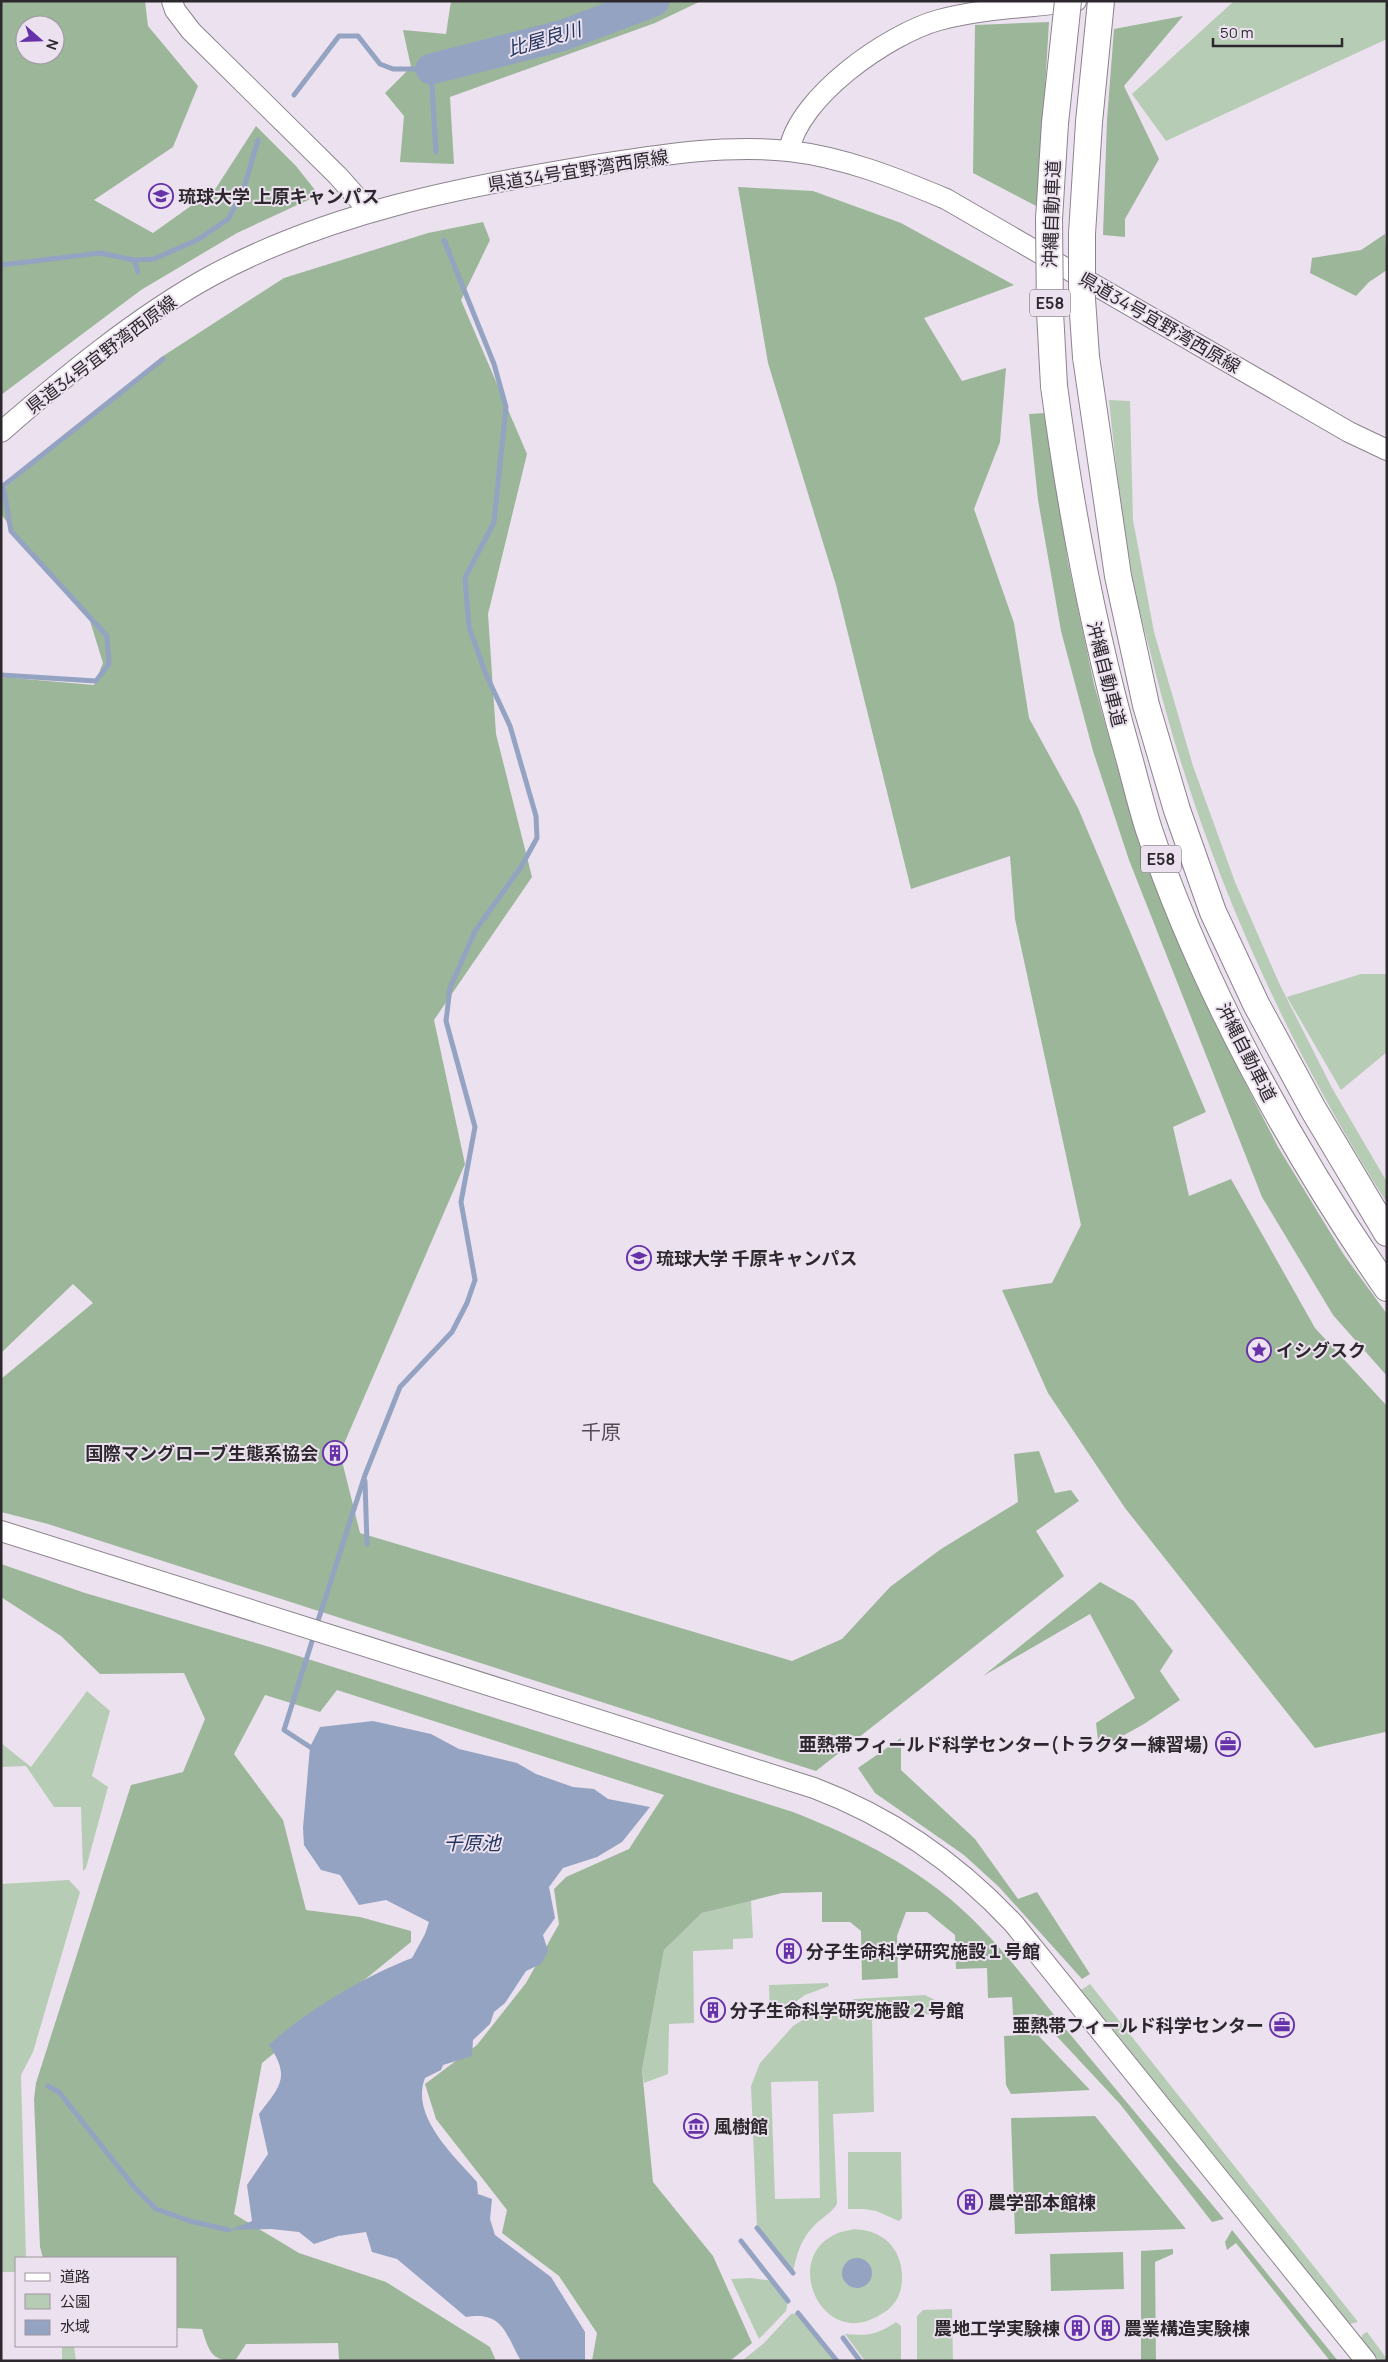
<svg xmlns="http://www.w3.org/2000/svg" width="1388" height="2362" viewBox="0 0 1388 2362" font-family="Manrope,'Noto Sans JP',sans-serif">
<rect width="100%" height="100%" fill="#ece1ee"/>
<g fill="#b7ccb5" fill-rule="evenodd">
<path d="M1234,1H1387V39L1166,141L1132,94Z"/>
<path d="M1109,400L1130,401L1133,520L1154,632L1193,766L1235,882L1279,983L1332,1088L1387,1182V1203C1281,1036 1201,855 1153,663C1146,634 1137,605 1132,576C1122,518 1115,459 1109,400Z"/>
<path d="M1361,974H1387V1052L1341,1090L1287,997Z"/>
<path d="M87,1691L110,1711L92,1776L108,1787L86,1868L83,1871L81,1807H54L26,1766L1,1767V1743L31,1767Z"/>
<path d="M69,1880L80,1892L33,2052L21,2075L26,2258H16V2272H1V1884Z"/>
<path d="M751,1900L753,1938L733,1939V1949L693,1951L694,2023L669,2024L668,2074L644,2083L642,2070L664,1950L702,1913Z"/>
<path d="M828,1983L829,1986L805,1995L770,2020L769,1985Z"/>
<path d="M1090,1984L1358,2322L1350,2324L1348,2322L1081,1990Z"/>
<path d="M925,1995L937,2001L941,2014L872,2016L874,2112L833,2114L837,2204C832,2212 826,2215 819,2221C802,2236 797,2252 793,2273L757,2228L751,2086L760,2063L793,2026L814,2013L855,1999ZM818,2081L820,2198L775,2199L771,2082Z"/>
<path d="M848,2152H901L902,2218L899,2221L876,2211L864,2209H848Z"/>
<path d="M854,2229C863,2230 872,2231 880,2236C901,2247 908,2278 897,2299C892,2308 883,2314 874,2318C821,2345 782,2258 836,2234C841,2231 848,2231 854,2229Z"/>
<path d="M751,2278L773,2281L788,2301L786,2311L759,2339L731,2279Z"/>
<path d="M952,2309L953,2361H917V2316L923,2310Z"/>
<path d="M798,2313L837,2361H742L764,2343L791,2314Z"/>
<path d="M896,2322L901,2326V2361H865L845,2334C868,2336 877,2335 896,2322Z"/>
<path d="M1367,2332L1387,2359V2361H1379L1361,2338L1363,2334Z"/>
<path d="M62,2346H74L76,2361H62Z"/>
</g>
<g fill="#9cb69a" fill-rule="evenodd">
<path d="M1,1H145L148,26L198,86L173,147L94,200L153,233L216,188L256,126L296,166L319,195L237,233L141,290L1,395ZM25,25H55V55H25Z"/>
<path d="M451,1H701L655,23L450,97L454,164L400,162L404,116L385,93L411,67L403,30L446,34Z"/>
<path d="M1183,16L1124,86L1159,159L1125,219V237L1103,235L1107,120L1114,29Z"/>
<path d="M1049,22L1038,207L973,173L975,25Z"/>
<path d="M738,187L813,191L901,223L1014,285L924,318L962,381L1006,368L1000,442L974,509L1014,623L1029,718L1078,808L1206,1112L1173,1127L1189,1196L1231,1179L1315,1328L1387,1406V1735L1385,1732L1315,1748L1125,1508L1048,1393L1002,1290L1052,1283L1081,1225L1015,919L1010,856L911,889L836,585L768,363Z"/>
<path d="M483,222L490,240L461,300L527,454L488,614L496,734L532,877L434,1020L465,1164L340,1453L360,1533L792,1661L842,1639L890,1587L941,1549L1018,1502L1014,1454L1039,1451L1055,1493L1071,1490L1079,1501L1036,1531L1064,1576L816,1771L48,1524L1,1512V1379L93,1303L73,1284L1,1353V677L94,685L103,663L90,621L31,554L1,514V491L163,356L284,278L428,233Z"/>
<path d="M1385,234L1387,270L1369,282L1356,296L1310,273L1312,258L1361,250Z"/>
<path d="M1046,413L1068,562L1094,684L1128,805L1163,903L1213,1020L1278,1147L1344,1255L1387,1314V1376L1333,1315L1262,1197L1129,860L1093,751L1061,631L1038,500L1029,414Z"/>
<path d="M1,1564L85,1593L273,1648L793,1812C844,1832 895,1856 939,1890C986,1926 1022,1975 1059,2021C1114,2087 1169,2153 1224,2219L1212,2222L1120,2104L1036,2014L1013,2015L1012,1997L988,1998L987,1968L956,1969L955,1935L927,1912H906L897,1936L898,1978L862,1980L861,1931L850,1922H822V1892L782,1893L702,1913L664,1950L642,2070L653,2182L713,2256L752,2343L730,2361H592L597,2333L559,2276L502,2233L507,2210L436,2119L425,2084L477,2045L526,1983L559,1924L554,1889L566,1877L629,1849L664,1795L337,1690L320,1712L265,1695L234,1754L283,1820L306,1910L360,1917L411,1931V1942L262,2063L234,2214L299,2253L386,2282L490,2347L496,2361H339L338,2343L246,2344L235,2361C210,2361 209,2350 202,2329L176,2328V2258H43L40,2247L34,2099L36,2083L131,1785L183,1772L205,1719L184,1673L100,1674L61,1636L1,1597Z"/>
<path d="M1100,1582L1134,1601L1173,1651L1160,1671L1180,1700L1144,1724L1099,1749L1096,1723L1135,1698L1090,1614L983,1676Z"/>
<path d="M901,1738V1770L975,1839L1018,1899L1037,1892L1090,1974L1082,1979L999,1887L964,1855L875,1793L858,1768Z"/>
<path d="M1037,2034L1090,2090L1011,2094L1006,2085L1004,2036Z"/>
<path d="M1095,2116L1186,2229L1015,2234L1011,2118Z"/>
<path d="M1232,2230L1338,2361H1330L1236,2243L1227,2250L1225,2242Z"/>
<path d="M1173,2249V2254L1155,2262L1156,2361H1141V2251Z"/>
<path d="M1123,2252L1124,2289L1051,2291L1050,2254Z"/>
</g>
<g fill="#94a3c2">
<path d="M373,1721L431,1734L459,1749L517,1763L536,1774L573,1787L594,1789L608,1799L650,1807L622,1842L597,1857L563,1868L549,1887L555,1918L543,1935L548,1951L541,1964L526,1971L505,2003L494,2012L490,2024L473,2040L472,2056L443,2065L441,2070L425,2078C410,2116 454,2156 477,2182L478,2194L492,2199L490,2219L495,2235L551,2277L585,2332V2361H521C505,2333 503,2311 466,2317L397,2259L372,2252L366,2232L338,2236L314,2244L299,2232L271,2229L229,2230L252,2221L247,2185L268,2154L259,2114C280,2086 291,2078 269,2045C304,2012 367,1975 412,1958L425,1934L429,1922L386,1900L359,1905L340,1875L321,1870L304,1845L303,1828L310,1747L320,1727Z"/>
<circle cx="857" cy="2273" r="15"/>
</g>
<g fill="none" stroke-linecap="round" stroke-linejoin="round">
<g stroke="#94a3c2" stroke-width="5">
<path d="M294,95L339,36H358L380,64L393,69H431L436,152"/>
<path d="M134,260L138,272"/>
<path d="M1,265L100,253L134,260L154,259L199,239L228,219L242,194L258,140"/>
<path d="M1,675L96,681L109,664L107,636L11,531L3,486L163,359"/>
<path d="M365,1481L367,1544"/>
<path d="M316,1627L365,1475L400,1387L452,1332L467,1303L475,1280L461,1202L475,1127L446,1021L450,988L475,931L521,867L537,838L536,816L510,726L485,672L469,627L465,578L494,522L506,407L494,364L444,240"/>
<path d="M310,1747L284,1730L314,1635"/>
<path d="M48,2086L59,2092L135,2188L156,2209L190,2221L229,2230"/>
<path d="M757,2228L793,2273"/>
<path d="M741,2241L788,2301"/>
<path d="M798,2313L837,2361"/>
<path d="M843,2338L860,2361"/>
</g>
<path stroke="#94a3c2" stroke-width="31" d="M431,69L564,35L654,1"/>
<defs>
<g id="secondary">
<path d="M172,1L175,10L191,31L338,176L369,211"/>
<path d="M789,151C798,97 888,34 939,20C983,8 1031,8 1076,1"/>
<path d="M1,432C64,377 138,316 211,276C328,213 460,187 589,166C655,156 723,144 789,151C843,157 896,178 946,199L1349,432L1387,450"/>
<path d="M1,1531L814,1788C891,1817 958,1864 1014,1924L1366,2361"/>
</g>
<g id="highway">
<path d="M1049,219L1055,123"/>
<path d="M1082,234L1089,122L1101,1"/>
<path d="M1086,357L1118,576L1146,705L1177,810L1213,912L1256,1004L1313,1109L1387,1233"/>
<path d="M1054,386C1071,513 1093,631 1128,754C1135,779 1141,805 1149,830C1202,987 1292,1151 1387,1288"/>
</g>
</defs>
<use href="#secondary" stroke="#8c838e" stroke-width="22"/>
<use href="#highway" stroke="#8c838e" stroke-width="28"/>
<use href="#secondary" stroke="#fff" stroke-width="20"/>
<use href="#highway" stroke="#fff" stroke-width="26"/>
<defs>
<g id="highway-bridge">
<path d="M1055,123L1068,1"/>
<path d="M1049,219L1050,312L1054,386"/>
<path d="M1082,234V299L1086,357"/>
</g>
</defs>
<use href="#highway-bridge" stroke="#8c838e" stroke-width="28" stroke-linecap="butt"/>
<use href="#highway-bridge" stroke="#fff" stroke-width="26"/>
</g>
<defs>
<symbol id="university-ring" viewBox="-11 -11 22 22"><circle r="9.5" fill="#ece1ee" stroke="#6632a9" stroke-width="1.5"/><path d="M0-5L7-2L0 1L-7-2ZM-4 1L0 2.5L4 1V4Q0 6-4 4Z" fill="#6632a9"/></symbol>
<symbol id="sight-ring" viewBox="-11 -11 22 22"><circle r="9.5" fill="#ece1ee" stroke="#6632a9" stroke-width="1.5"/><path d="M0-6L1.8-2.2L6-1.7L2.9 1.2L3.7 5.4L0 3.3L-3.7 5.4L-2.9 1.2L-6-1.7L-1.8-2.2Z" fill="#6632a9"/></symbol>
<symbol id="building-ring" viewBox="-11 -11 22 22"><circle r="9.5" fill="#ece1ee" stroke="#6632a9" stroke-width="1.5"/><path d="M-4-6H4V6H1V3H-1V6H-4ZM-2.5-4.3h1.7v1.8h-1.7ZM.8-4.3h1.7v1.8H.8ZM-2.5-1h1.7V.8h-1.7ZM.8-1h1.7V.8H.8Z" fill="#6632a9"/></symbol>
<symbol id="office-ring" viewBox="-11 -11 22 22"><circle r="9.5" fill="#ece1ee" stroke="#6632a9" stroke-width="1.5"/><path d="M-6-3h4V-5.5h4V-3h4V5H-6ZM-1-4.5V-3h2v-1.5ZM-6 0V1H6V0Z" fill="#6632a9"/></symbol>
<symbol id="museum-ring" viewBox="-11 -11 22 22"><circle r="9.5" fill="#ece1ee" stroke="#6632a9" stroke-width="1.5"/><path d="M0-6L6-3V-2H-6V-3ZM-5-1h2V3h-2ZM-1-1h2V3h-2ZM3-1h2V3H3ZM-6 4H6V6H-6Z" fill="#6632a9"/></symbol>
</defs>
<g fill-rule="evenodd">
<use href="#university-ring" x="147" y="182" width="28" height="28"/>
<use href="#university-ring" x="625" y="1244" width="28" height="28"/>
<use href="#sight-ring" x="1245" y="1336" width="28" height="28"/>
<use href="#building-ring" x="321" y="1439" width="28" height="28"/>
<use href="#office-ring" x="1214" y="1730" width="28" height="28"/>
<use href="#building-ring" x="775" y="1937" width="28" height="28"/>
<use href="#building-ring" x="699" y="1996" width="28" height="28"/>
<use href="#office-ring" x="1268" y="2011" width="28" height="28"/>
<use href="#museum-ring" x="682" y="2112" width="28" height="28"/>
<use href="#building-ring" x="956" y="2188" width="28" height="28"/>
<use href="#building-ring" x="1063" y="2314" width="28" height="28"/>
<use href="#building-ring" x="1093" y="2314" width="28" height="28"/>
</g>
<g text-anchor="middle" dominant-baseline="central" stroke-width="4" stroke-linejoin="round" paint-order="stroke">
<g fill="#ece1ee" stroke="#666067" stroke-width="1">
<rect x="1030" y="289.5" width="40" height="27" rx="4"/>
<rect x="1141" y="845.5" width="40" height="27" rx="4"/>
</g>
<g font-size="16" font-weight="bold" fill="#2c282d">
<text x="1050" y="303">E58</text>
<text x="1161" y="859">E58</text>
</g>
<g font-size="18" fill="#2c282d" stroke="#ece1ee">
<text transform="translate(578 170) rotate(-9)">県道34号宜野湾西原線</text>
<text transform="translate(1051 214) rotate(-88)">沖縄自動車道</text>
<text transform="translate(1160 322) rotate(30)">県道34号宜野湾西原線</text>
<text transform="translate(101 354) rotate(-37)">県道34号宜野湾西原線</text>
<text transform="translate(1107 674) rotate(76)">沖縄自動車道</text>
<text transform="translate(1247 1052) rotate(63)">沖縄自動車道</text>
</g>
<g font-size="18" font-weight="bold" fill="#2c282d" stroke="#ece1ee" text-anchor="start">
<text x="178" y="196">琉球大学 上原キャンパス</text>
<text x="656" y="1258">琉球大学 千原キャンパス</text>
<text x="1276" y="1350">イシグスク</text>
<text x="318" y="1453" text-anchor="end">国際マングローブ生態系協会</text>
<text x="1210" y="1744" text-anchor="end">亜熱帯フィールド科学センター(トラクター練習場)</text>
<text x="806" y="1951">分子生命科学研究施設１号館</text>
<text x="730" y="2010">分子生命科学研究施設２号館</text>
<text x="1264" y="2025" text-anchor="end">亜熱帯フィールド科学センター</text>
<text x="714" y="2126">風樹館</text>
<text x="988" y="2202">農学部本館棟</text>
<text x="1060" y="2328" text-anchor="end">農地工学実験棟</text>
<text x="1124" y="2328">農業構造実験棟</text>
</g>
<g font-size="19" font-style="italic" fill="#21355e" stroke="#ece1ee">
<text transform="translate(544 39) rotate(-16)">比屋良川</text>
<text x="472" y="1843">千原池</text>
</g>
<g font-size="20" fill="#524a54" stroke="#ece1ee">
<text x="601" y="1431">千原</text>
</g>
</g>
<rect width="1388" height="2362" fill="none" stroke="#2c282d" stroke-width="5"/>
<rect x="15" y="2257" width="162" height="90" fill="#ece1ee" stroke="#9f97a1"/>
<rect x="25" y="2273" width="25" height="8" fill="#ffffff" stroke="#9f97a1"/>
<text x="60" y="2282" font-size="15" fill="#2c282d">道路</text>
<rect x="25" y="2294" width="25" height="15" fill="#b7ccb5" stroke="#9f97a1"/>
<text x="60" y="2307" font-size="15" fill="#2c282d">公園</text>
<rect x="25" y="2320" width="25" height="15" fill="#94a3c2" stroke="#9f97a1"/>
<text x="60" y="2332" font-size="15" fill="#2c282d">水域</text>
<g transform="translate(40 40) rotate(110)"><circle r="24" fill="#ece1ee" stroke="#9f97a1"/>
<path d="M0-4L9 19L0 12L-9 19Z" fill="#6632a9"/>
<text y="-8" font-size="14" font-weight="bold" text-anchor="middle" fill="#2c282d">N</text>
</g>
<path d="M1213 38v8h129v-8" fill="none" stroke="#2c282d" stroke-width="2.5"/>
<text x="1220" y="38" font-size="15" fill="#2c282d" stroke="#ece1ee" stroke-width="4" paint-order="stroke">50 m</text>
</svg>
